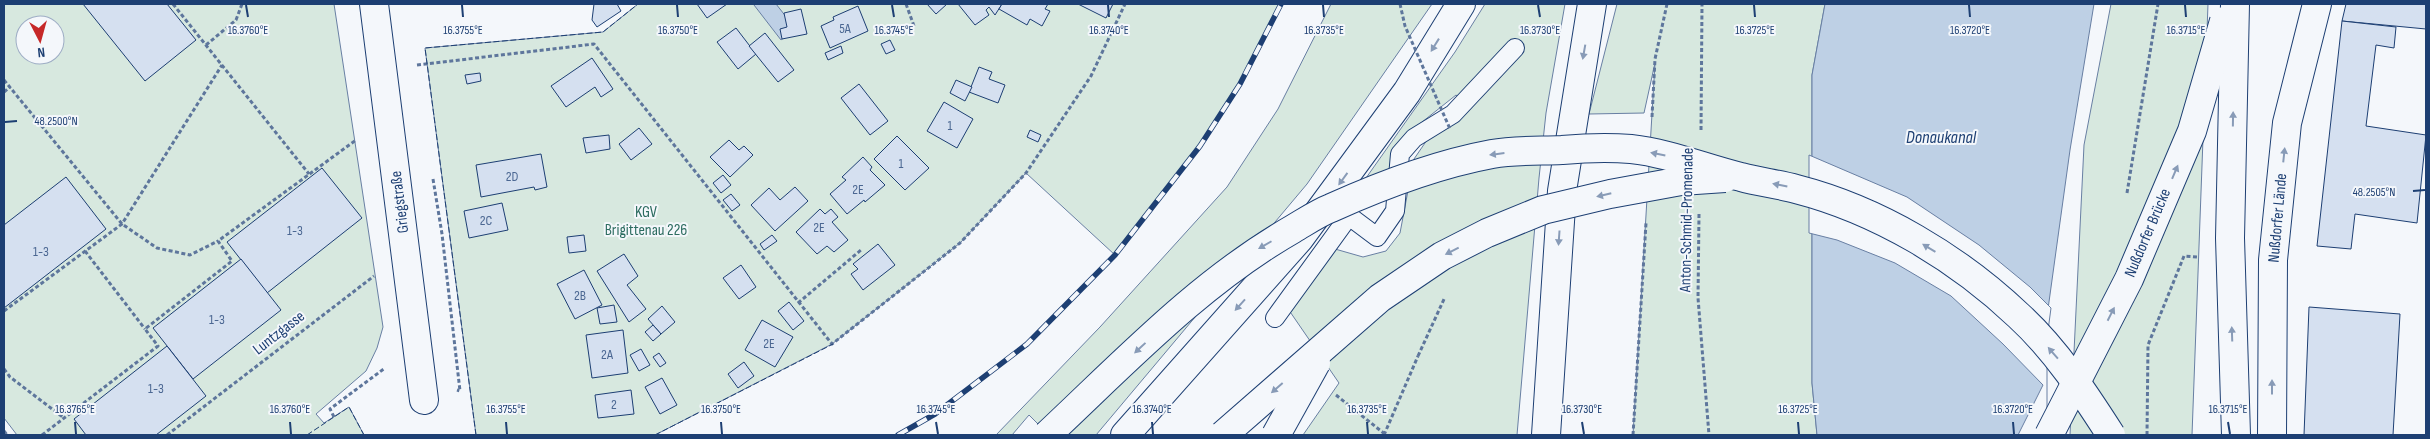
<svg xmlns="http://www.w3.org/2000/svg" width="2430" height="439" viewBox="0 0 2430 439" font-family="'Sofia Sans Condensed',sans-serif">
<rect width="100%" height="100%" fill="#f4f7fb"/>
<g fill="#d7e8df" stroke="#687fa3" fill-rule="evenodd">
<path d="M4,4H334L383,327L377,348L366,371L316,414L324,423L349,407L364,435H17L4,418ZM25,25H55V55H25Z"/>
<path d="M638,4H1281C1241,97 1178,177 1115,255L1026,173L960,243L832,344L655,435H476L425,48L603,32Z"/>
<path d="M1331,4H1432L1307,184L1096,435H1049L1029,415L1012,435H996L1100,327L1227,187L1278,109Z"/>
<path d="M1485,4H1565L1546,113L1539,178L1517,435H1303L1339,383L1284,303L1335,249L1363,257L1386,251L1400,233L1414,159L1427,140L1471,107L1456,95L1402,138L1390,170L1366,178L1455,52Z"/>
<path d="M1617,4H1825L1812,75V383L1817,435H1633L1655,63L1644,113L1589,114Z"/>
<path d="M2111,4H2208L2192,435H2070L2084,145Z"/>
</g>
<g fill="#bed0e5" stroke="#687fa3">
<path d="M755,4H776L795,28L781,40L754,5Z"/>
<path d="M1825,4H2094L2070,150L2044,338V435H1817L1812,383V75Z"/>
</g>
<path fill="#f4f7fb" stroke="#687fa3" d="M1809,155L1907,197L1979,245L2030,287L2051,308L2047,338V435H2018L2043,385L2003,344L1951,296L1895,263L1837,240L1809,233Z"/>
<g fill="#d5e0f0" stroke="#1d3f73">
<path d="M83,4H167L196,40L145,81Z"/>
<path d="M594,4H617L621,11L597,27L592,20Z"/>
<path d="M697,4H727L707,18Z"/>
<path d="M927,4H947L936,14Z"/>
<path d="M958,4H1002L995,15L989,7L986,10L989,15L975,25Z"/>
<path d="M1002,4H1048L1045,9L1050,11L1042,26L1030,19L1027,25L999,9Z"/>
<path d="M1078,4H1113L1106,18Z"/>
<path d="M2346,4H2426V29L2342,21Z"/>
<path d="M858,6L868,31L830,48L821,26L834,20L833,17Z"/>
<path d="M801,9L807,34L782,39L780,29L787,27L784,13Z"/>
<path d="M2342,21L2396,27L2394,48L2376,45L2366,126L2426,135L2417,223L2355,214L2351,249L2317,246Z"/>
<path d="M736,28L756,54L738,69L717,42Z"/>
<path d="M765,33L794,70L778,82L749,46Z"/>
<path d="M890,40L895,50L886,54L881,44Z"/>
<path d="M841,46L843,53L828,60L825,53Z"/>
<path d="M592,58L613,89L601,97L595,87L566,107L551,86Z"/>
<path d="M979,67L992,72L989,79L1005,85L998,103L969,92Z"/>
<path d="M480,73L481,81L467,84L465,75Z"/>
<path d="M956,80L972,87L965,101L950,93Z"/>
<path d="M859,84L888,121L870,135L841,98Z"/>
<path d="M944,102L973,119L957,148L927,131Z"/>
<path d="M639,128L652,144L631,160L619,144Z"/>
<path d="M1030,130L1041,135L1038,142L1027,137Z"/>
<path d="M609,135L610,149L586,153L583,138Z"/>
<path d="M897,136L929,168L905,190L874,159Z"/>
<path d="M729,140L739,150L744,146L753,155L730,177L710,157Z"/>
<path d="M541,154L547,187L535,190L534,187L481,197L476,165Z"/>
<path d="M863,157L872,167L870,170L885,185L865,202L864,200L847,214L830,194L846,180L842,177Z"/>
<path d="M322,168L362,218L267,293L227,242Z"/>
<path d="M723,175L731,185L721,193L713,183Z"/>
<path d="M66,177L106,229L4,308V225Z"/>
<path d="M795,187L808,201L775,231L751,205L769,188L780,200Z"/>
<path d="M731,194L740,205L732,211L723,200Z"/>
<path d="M502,203L508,230L469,238L464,211Z"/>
<path d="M820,209L825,214L831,209L838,217L832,222L848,240L834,252L827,246L817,254L796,232Z"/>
<path d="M584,235L586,251L569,253L567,237Z"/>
<path d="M772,235L777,241L764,250L760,244Z"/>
<path d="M878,244L895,265L863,290L851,274L858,269L853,264Z"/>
<path d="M624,254L638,276L627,285L646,309L629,322L597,271Z"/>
<path d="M241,259L281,310L193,379L153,328Z"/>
<path d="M741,265L756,287L739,299L723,278Z"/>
<path d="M584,270L602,305L575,319L557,284Z"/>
<path d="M789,302L804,321L793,330L778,311Z"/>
<path d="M614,305L617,322L600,324L597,308Z"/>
<path d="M662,306L675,322L661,334L648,319Z"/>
<path d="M2309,307L2400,314L2393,435H2304Z"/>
<path d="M762,320L793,337L775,367L745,350Z"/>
<path d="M653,325L661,334L653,341L645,332Z"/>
<path d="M623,330L628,373L592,378L586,335Z"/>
<path d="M167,346L206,396L156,435H86L74,419Z"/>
<path d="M641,349L650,365L639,371L630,355Z"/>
<path d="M659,353L666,363L660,367L653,357Z"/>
<path d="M744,362L754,376L738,388L728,374Z"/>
<path d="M662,378L677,405L660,414L645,387Z"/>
<path d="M631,390L634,414L598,418L595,395Z"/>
</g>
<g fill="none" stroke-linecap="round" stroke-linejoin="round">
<defs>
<path id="lane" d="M1275,318L1349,216L1377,237L1395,211L1400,154L1414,138L1453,114L1515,48"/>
<path id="street" d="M374,4L424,400"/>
<path id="secondary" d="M2272,435L2273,260L2287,123L2317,4"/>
<g id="highway">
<path d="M1125,435L1299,239L1407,92L1461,4"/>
<path d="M1546,435L1562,191L1592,4"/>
</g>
</defs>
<use href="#lane" stroke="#1d3f73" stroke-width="20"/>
<use href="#street" stroke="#1d3f73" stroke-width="30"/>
<use href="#secondary" stroke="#1d3f73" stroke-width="30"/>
<use href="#highway" stroke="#1d3f73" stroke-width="30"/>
<g stroke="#5e769c" stroke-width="3" stroke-dasharray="4 2.5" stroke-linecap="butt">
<path d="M173,4L309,174"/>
<path d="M906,4L914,26"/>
<path d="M206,45L236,20L242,4"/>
<path d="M417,65L594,44L832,344L960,243L1026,173L1091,76L1125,4"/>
<path d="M4,80L122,224L157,248L190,255L218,241"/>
<path d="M4,92L10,87"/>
<path d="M1652,117L1655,59L1667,4"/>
<path d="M1701,130L1702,4"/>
<path d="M433,179L442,234L460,391L457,390"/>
<path d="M2127,193L2158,4"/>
<path d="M1699,214L1698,298L1709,435"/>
<path d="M85,251L145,329"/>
<path d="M798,303L861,250"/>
<path d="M4,311L122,224L222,65"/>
<path d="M4,369L10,377L64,418"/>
<path d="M1336,395L1386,435"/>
<path d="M334,417L330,409L385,368"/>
<path d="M4,431L7,435"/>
<path d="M42,435L158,346L145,329L232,261L218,241L356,140"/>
<path d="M167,435L374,276"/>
<path d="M1384,435L1418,356"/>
<path d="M1633,435L1646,223"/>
<path d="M2147,435L2148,345L2184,256L2197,257"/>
</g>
<use href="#lane" stroke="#f4f7fb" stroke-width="18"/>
<use href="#street" stroke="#f4f7fb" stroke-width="28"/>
<use href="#secondary" stroke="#f4f7fb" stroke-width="28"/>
<use href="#highway" stroke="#f4f7fb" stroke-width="28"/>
<defs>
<path id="rail" d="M898,435L935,414L1027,344L1115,255L1200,146L1240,84L1281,4"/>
</defs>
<use href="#rail" stroke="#1d3f73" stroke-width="5.5"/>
<use href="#rail" stroke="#f4f7fb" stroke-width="4" stroke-dasharray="11" stroke-linecap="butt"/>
<defs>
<g id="highway-bridge">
<path d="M2235,4L2230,238L2236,435"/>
<path d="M1047,435C1125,362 1199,283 1293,229C1305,222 1318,213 1331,208C1382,185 1438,164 1492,154C1515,150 1539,151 1562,150C1584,148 1608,147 1631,149C1669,153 1704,168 1741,177C1759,182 1778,184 1796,189C1878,210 1958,258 2019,316C2056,350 2084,393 2111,435"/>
<path d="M1223,435L1380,298L1442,256L1487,233L1543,210L1610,194L1681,181L1725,178"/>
<path d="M1276,435L1316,363"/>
<path d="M2049,435L2129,279L2192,131L2224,21"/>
</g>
</defs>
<use href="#highway-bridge" stroke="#1d3f73" stroke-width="30" stroke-linecap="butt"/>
<g stroke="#5e769c" stroke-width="3" stroke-dasharray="4 2.5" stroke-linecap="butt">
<path d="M1400,4L1405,26L1450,129"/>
<path d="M1418,356L1445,297"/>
</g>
<use href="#highway-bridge" stroke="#f4f7fb" stroke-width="28"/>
<g stroke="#1d3f73" stroke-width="1" stroke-dasharray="6 2.5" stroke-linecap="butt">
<path d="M307,435L349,407L364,435"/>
<path d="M476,435L425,48L603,32L638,4"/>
<path d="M655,435L833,344"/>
</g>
</g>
<defs><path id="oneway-solid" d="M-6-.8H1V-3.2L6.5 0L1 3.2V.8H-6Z" transform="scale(1.25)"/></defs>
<g fill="#889bb7">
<use href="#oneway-solid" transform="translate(1435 45) rotate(122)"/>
<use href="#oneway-solid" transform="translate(1584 52) rotate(100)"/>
<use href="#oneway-solid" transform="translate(2233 119) rotate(-89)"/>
<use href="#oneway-solid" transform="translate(1497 154) rotate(173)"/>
<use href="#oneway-solid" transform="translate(1658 154) rotate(-169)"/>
<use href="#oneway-solid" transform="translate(2284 155) rotate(-84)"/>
<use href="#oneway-solid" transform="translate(2175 172) rotate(-67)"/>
<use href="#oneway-solid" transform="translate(1343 179) rotate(126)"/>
<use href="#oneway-solid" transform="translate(1780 185) rotate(-169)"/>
<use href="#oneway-solid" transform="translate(1604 195) rotate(167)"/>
<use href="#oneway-solid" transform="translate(1559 238) rotate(94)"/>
<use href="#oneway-solid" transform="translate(1265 245) rotate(150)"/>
<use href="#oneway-solid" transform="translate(1929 248) rotate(-149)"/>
<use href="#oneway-solid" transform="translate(1452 251) rotate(153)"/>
<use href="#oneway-solid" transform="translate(1240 305) rotate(132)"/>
<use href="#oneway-solid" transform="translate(2111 314) rotate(-63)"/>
<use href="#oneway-solid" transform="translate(2232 334) rotate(-92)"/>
<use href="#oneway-solid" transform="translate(1140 348) rotate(137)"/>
<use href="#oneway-solid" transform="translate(2053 353) rotate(-131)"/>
<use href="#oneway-solid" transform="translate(2272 387) rotate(-90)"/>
<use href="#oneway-solid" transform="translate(1277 388) rotate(139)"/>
</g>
<path fill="none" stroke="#1d3f73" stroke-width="2" d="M246,5L248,17M462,5L463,17M677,5L678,17M892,5L894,17M1108,5L1109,17M1323,5L1324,17M1538,5L1540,17M1754,5L1755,17M1969,5L1970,17M2185,5L2186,17M5,122L17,121M2413,191L2425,190M75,422L76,434M290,422L291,434M506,422L507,434M721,422L722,434M936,422L938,434M1152,422L1153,434M1367,422L1368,434M1582,422L1584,434M1798,422L1799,434M2013,422L2014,434M2228,422L2230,434"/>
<g text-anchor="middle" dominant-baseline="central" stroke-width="4" stroke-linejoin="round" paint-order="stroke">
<g font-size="14" fill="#4b6792">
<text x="845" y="28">5A</text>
<text x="950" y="125">1</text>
<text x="901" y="163">1</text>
<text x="512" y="176">2D</text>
<text x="858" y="189">2E</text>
<text x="486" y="220">2C</text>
<text x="819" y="227">2E</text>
<text x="295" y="230">1-3</text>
<text x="41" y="251">1-3</text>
<text x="580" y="295">2B</text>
<text x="217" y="319">1-3</text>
<text x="769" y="343">2E</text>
<text x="607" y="354">2A</text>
<text x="156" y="388">1-3</text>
<text x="614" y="404">2</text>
</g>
<g font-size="16" fill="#1d3f73" stroke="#f4f7fb">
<text transform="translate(400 202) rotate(-97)">Griegstraße</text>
<text transform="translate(2278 218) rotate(-85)">Nußdorfer Lände</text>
<text transform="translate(1687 220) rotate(-89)">Anton-Schmid-Promenade</text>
<text transform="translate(2148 233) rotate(-67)">Nußdorfer Brücke</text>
<text transform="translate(279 333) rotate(-38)">Luntzgasse</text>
</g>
<g font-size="16" fill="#2c6c60" stroke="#f4f7fb">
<text x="646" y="212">KGV<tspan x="646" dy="18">Brigittenau 226</tspan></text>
</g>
<g font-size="18" font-style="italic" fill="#1d3f73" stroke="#f4f7fb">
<text x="1941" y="137">Donaukanal</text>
</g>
</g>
<g font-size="12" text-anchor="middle" fill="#1d3f73" stroke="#f4f7fb" stroke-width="4" stroke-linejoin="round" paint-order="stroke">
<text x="248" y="34">16.3760°E</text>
<text x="463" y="34">16.3755°E</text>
<text x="678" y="34">16.3750°E</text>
<text x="894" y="34">16.3745°E</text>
<text x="1109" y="34">16.3740°E</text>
<text x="1324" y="34">16.3735°E</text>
<text x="1540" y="34">16.3730°E</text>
<text x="1755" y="34">16.3725°E</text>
<text x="1970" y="34">16.3720°E</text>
<text x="2186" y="34">16.3715°E</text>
<text x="56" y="125">48.2500°N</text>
<text x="2374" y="196">48.2505°N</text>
<text x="75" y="413">16.3765°E</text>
<text x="290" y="413">16.3760°E</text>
<text x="506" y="413">16.3755°E</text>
<text x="721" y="413">16.3750°E</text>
<text x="936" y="413">16.3745°E</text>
<text x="1152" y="413">16.3740°E</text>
<text x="1367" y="413">16.3735°E</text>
<text x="1582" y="413">16.3730°E</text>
<text x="1798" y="413">16.3725°E</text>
<text x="2013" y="413">16.3720°E</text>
<text x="2228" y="413">16.3715°E</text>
</g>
<rect width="2430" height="439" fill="none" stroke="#1d3f73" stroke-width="10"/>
<g transform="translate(40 40) rotate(174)"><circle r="24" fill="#f4f7fb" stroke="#9eadc5"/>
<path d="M0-4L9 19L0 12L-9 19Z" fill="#c62828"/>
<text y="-8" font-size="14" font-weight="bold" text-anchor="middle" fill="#1d3f73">N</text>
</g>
</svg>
